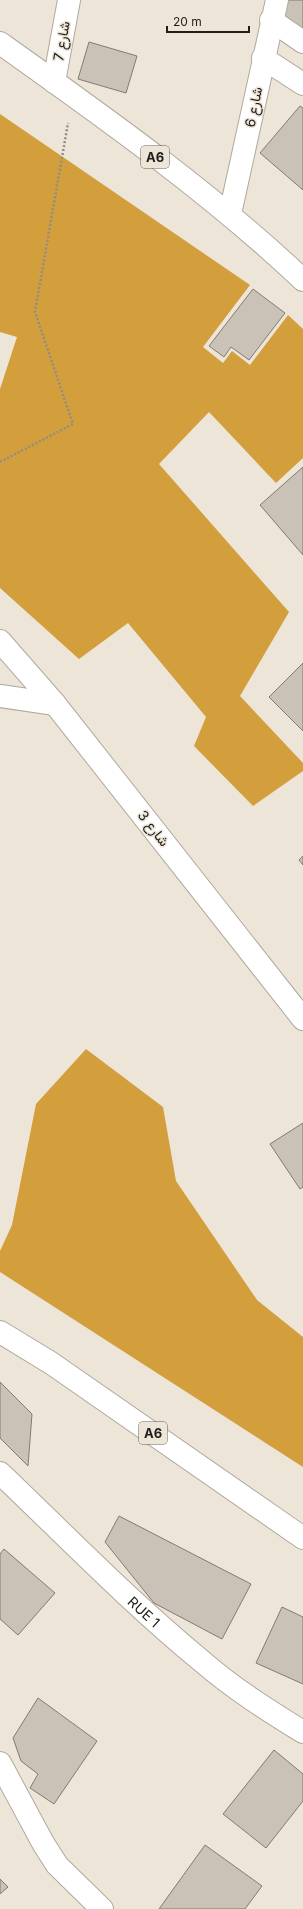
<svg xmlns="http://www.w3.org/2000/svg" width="303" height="1909" viewBox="0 0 303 1909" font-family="Inter,Vazirmatn,sans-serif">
<rect width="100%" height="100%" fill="#ede5d8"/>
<g fill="#d29f3c">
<path d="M0,114L250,285L203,347L223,363L232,351L250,365L288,315L303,329V458L276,483L209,412L159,464L289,612L240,696L303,763V771L253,806L194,746L206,717L128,623L79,659L0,588V389L17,337L0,332Z"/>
<path d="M86,1049L163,1107L176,1181L257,1300L303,1337V1467L0,1272V1251L12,1225L36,1104Z"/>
</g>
<g fill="#cac2b6" stroke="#827b6f">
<path d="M284,0H303V31L276,13Z"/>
<path d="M89,42L137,56L126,93L78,79Z"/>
<path d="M300,106L303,108V190L260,153Z"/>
<path d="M253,289L285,313L249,360L231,347L224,357L209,346Z"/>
<path d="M303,467V555L260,505Z"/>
<path d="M303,663V731L269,697Z"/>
<path d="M303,856V865L299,860Z"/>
<path d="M303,1123V1187L300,1189L270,1144Z"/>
<path d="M0,1382L32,1414L28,1466L0,1438Z"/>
<path d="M119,1516L251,1584L222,1639L154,1603L105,1542Z"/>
<path d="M4,1549L55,1593L18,1635L0,1619V1554Z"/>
<path d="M282,1607L303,1617V1684L256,1663Z"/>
<path d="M38,1698L97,1741L54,1804L30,1788L38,1774L21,1761L13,1738Z"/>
<path d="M274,1750L303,1774V1801L266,1848L223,1814Z"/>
<path d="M205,1845L262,1886L245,1909H159Z"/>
<path d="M0,1879L8,1887L0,1894Z"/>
</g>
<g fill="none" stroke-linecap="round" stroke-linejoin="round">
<defs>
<g id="street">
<path d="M271,20L303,42"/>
<path d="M263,58L303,84"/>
<path d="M54,82L69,0"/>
<path d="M230,214L277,0"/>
<path d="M0,641L55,704L303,1019"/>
<path d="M0,696L55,704"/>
<path id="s1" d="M0,1473C67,1537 132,1604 204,1663C234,1689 269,1711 303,1732"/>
<path d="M0,1763L43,1843L57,1865L102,1909"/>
</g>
<g id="highway">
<path d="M0,43C104,117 210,192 303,280"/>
<path d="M0,1332L51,1363L303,1538"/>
</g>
</defs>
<use href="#street" stroke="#b0a99d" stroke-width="24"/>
<use href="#highway" stroke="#b0a99d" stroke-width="24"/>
<path stroke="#928c83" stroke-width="2.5" stroke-dasharray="2 2" stroke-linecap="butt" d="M0,462L73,424L35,312L68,123"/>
<use href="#street" stroke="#fff" stroke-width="22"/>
<use href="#highway" stroke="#fff" stroke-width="22"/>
</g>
<g text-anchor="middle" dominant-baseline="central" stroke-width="3" stroke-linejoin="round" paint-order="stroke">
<g fill="#ede5d8" stroke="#5e5a52" stroke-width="1">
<rect x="141" y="146" width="28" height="22" rx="3"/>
<rect x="139" y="1422" width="28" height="22" rx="3"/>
</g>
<g font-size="13" font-weight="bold" fill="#211e19">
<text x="155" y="157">A6</text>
<text x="153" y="1433">A6</text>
</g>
<g font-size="14" fill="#211e19" stroke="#ede5d8">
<text transform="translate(61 41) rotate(-80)">شارع 7</text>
<text transform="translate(253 107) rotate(-79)">شارع 6</text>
<text transform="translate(154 828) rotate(52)">شارع 3</text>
<text stroke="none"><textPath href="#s1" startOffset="200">RUE 1</textPath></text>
</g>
</g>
<path d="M167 26v6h82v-6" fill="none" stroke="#211e19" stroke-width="2"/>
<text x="173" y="26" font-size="12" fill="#211e19" stroke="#ede5d8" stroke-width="3" paint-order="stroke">20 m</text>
</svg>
